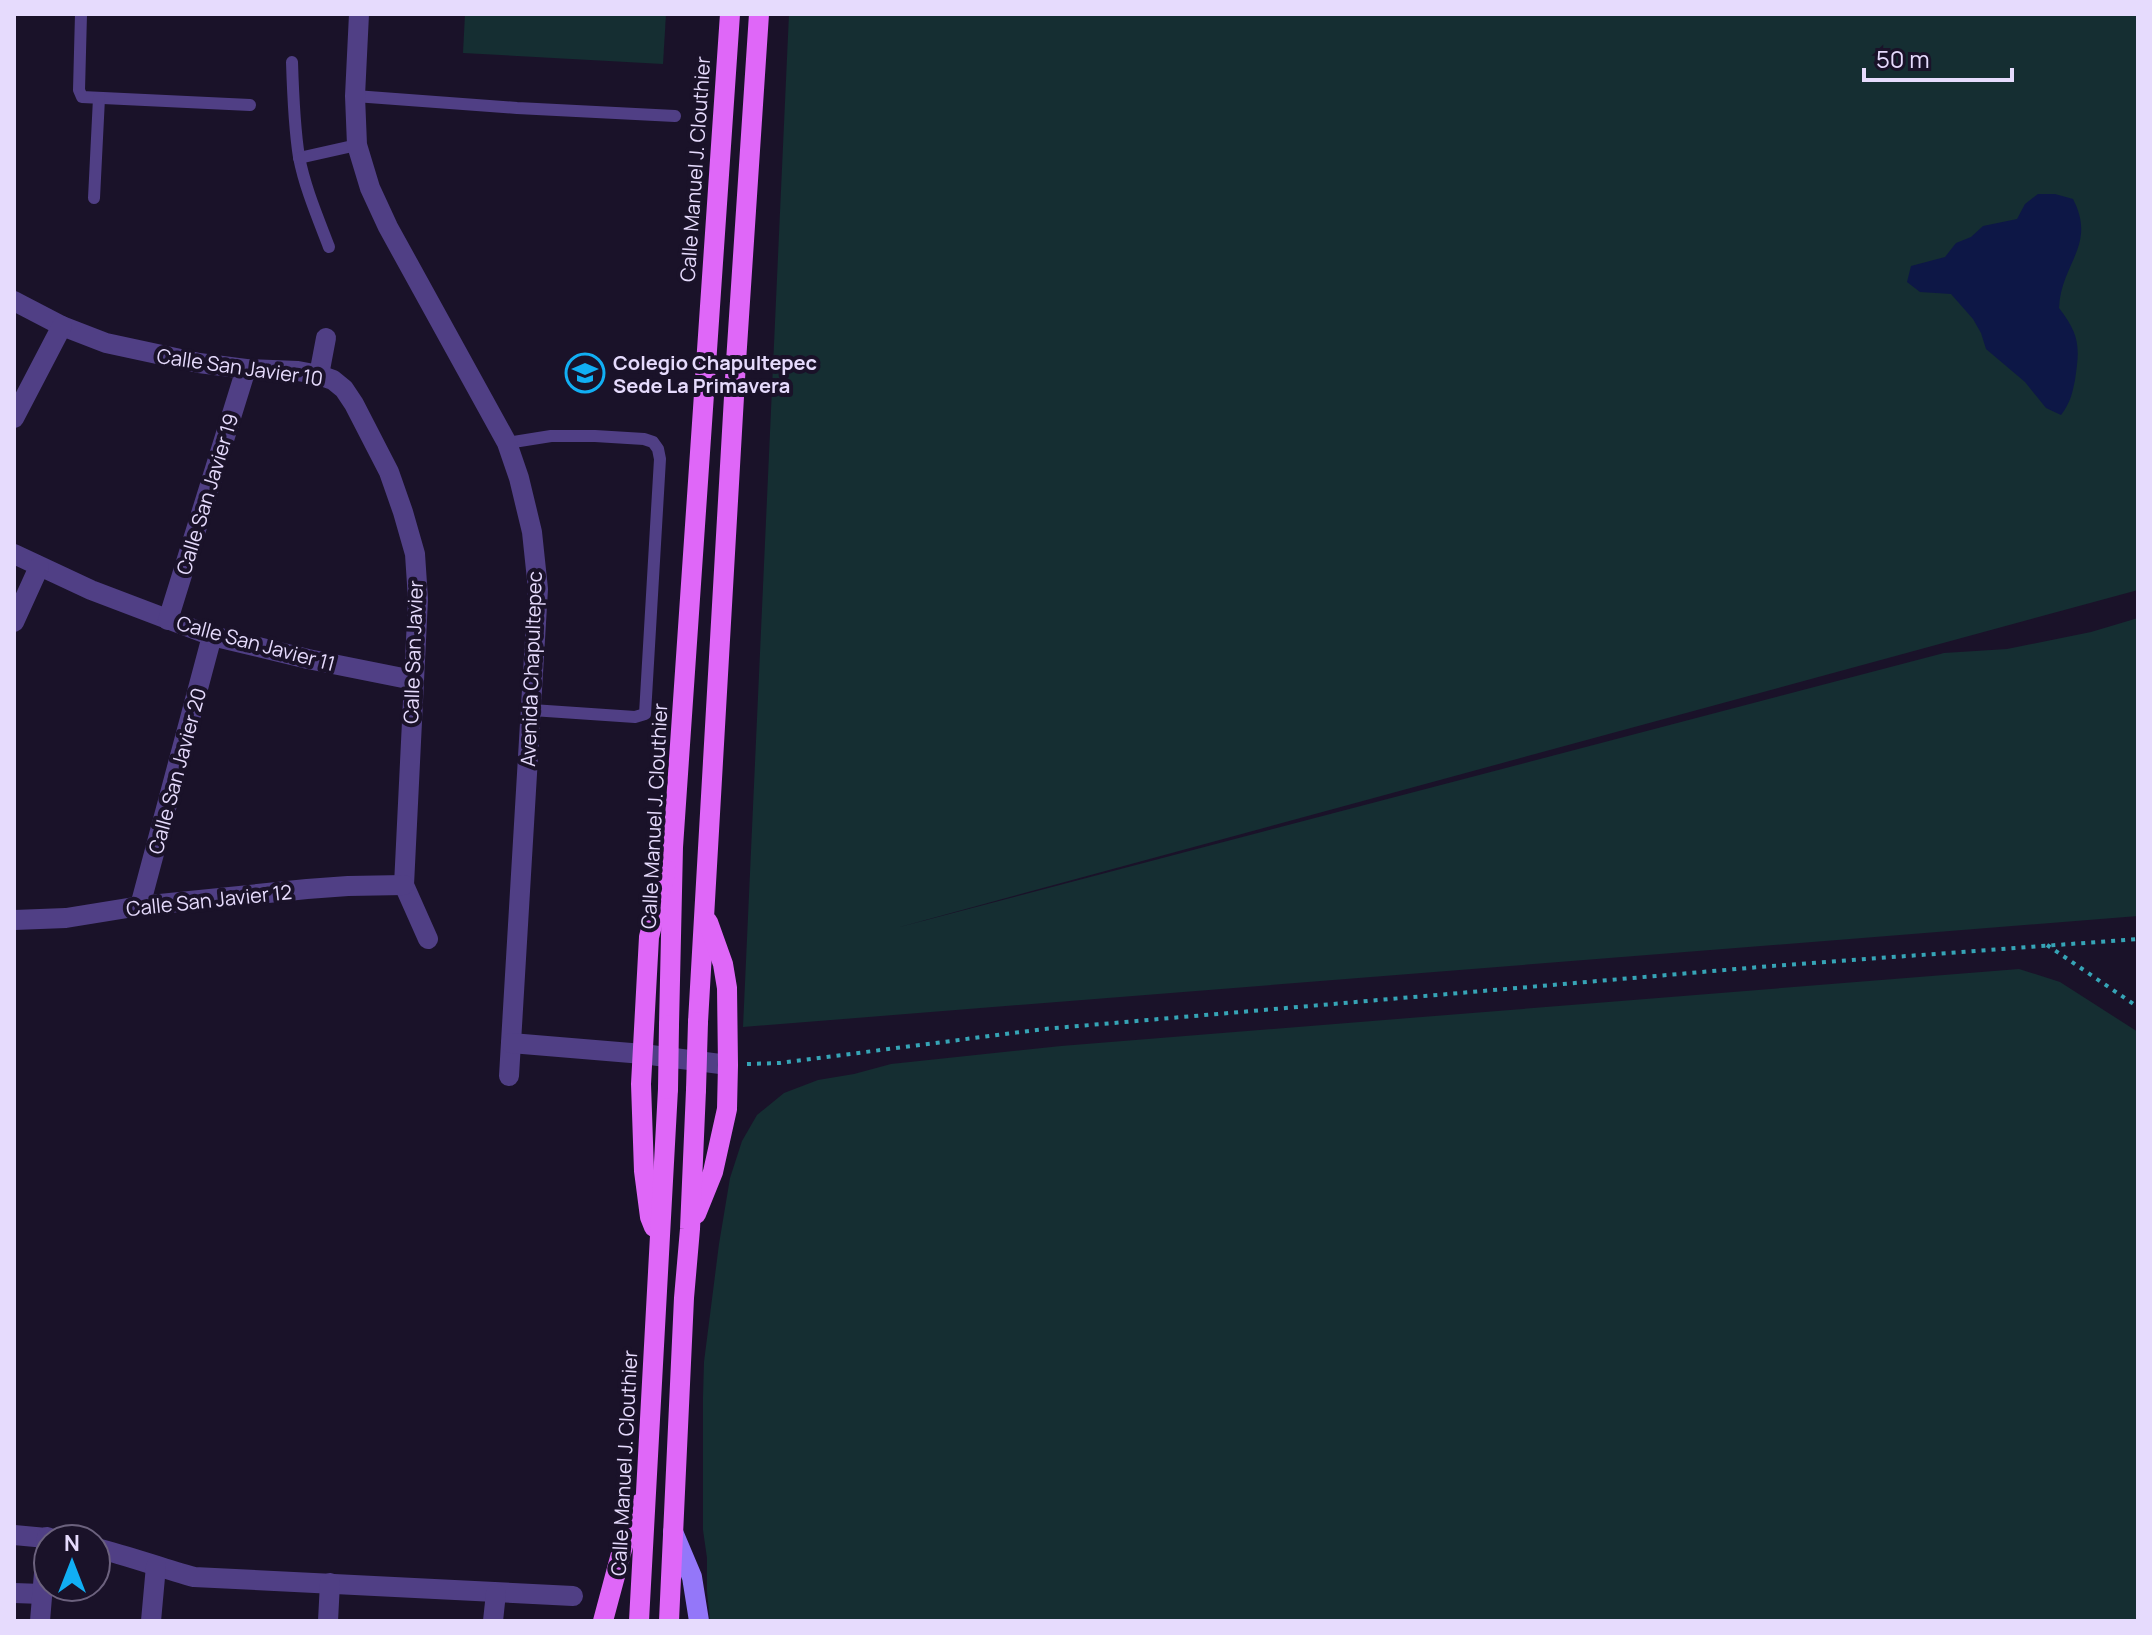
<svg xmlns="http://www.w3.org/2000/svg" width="2152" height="1635" viewBox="0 0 2152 1635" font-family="Manrope,sans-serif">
<rect width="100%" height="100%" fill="#1a1229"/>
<g fill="#152e32">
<path d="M465,14H666L663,64L463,53Z"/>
<path d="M789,14H2138V590L896,928L1944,653L2007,649L2091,632L2138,618V916L743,1027Z"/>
<path d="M2019,969L2060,982L2138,1032V1621H710L707,1592V1558L703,1530V1397L704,1362L719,1244L730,1178L742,1141L757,1115L784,1093L818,1080L854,1074L891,1064L1061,1046Z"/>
</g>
<path fill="#0d1746" d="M2038,194H2055L2073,199C2097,245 2061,263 2059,308C2080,335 2080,347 2075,380C2072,395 2070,403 2061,415L2046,408L2025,382L1986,349L1981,333L1973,319L1951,294L1920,292L1907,282L1911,266L1945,257L1956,243L1971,237L1983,226L2017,219L2025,204Z"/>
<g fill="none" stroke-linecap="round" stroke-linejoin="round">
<g stroke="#36a4b6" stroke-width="4" stroke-dasharray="4 6" stroke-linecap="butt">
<path d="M2047,945L2138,1007"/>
<path d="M747,1064L780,1063L1044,1029L1771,966L2138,939"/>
</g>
<g stroke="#503f85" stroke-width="12">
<path d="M81,14L79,90L82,97L250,105"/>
<path d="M292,62C293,94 294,126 299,157C305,188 318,218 329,247"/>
<path d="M355,96L517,108L675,116"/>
<path d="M299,158L357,145"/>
<path d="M94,198L99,98"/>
<path d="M507,443L551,436H595L644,439L653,442L658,449L660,459L645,714L635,717L532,710"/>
</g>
<g stroke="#503f85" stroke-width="20">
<path d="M359,14L355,96L357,145L370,188L388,227L507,443L519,478L532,532L538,589L509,1076"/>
<path d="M14,301L62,326L106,343L199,363L246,369L298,371L319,375L333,380L344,389L354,404L389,472L403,512L415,554L418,599L404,885L428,939"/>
<path d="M319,375L326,338"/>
<path d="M14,418L62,326"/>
<path d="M14,554L91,590L212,636L308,659L413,680"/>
<path d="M168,620L246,369"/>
<path d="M14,622L39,567"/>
<path d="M140,906L212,636"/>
<path d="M14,920L66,918L140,906L307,889L348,886L404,885"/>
<path d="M511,1043L643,1054L728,1065"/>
<path d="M14,1535L57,1539"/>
<path d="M96,1548C129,1556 161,1568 194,1577L573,1596"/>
<path d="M14,1593L42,1594"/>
<path d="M40,1621L47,1537"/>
<path d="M151,1621L156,1566"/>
<path d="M328,1621L330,1583"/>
<path d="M493,1621L496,1593"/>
</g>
<path stroke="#9477f9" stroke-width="20" d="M673,1532L692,1577L699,1621"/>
<g stroke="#df67f8" stroke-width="20">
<path d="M698,1022L736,362L759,14"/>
<path d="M669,1025L673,847L730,14"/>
<path d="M696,1214L713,1172L727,1109L728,1065L727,988L723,964L708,922"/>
<path d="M654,1227L650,1217L644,1171L641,1084L649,937L666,870"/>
<path d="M603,1621L626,1535L639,1504"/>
<path d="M639,1621L668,1089"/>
<path d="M669,1621L684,1298L690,1229L696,1090"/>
</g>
<g stroke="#df67f8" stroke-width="20">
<path d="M668,1089L669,1025"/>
<path d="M696,1090L698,1022"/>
</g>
</g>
<defs>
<symbol id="school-ring" viewBox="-11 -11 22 22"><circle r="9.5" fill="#1a1229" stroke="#11aff4" stroke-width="1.5"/><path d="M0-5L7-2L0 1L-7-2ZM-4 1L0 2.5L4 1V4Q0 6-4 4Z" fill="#11aff4"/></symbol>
</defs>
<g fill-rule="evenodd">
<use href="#school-ring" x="563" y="351" width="44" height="44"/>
</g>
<g text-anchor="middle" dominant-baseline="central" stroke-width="8" stroke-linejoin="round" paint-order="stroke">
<g font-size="20" fill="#e6dbfd" stroke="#1a1229">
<text transform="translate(695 169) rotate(-86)">Calle Manuel J. Clouthier</text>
<text transform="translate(240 367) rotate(8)">Calle San Javier 10</text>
<text transform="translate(207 494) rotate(-73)">Calle San Javier 19</text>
<text transform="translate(256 643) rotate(15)">Calle San Javier 11</text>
<text transform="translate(413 652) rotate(-88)">Calle San Javier</text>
<text transform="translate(531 669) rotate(-88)">Avenida Chapultepec</text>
<text transform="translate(177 771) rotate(-75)">Calle San Javier 20</text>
<text transform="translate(654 816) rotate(-87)">Calle Manuel J. Clouthier</text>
<text transform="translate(209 900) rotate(-6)">Calle San Javier 12</text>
<text transform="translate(624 1463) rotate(-87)">Calle Manuel J. Clouthier</text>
</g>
<g font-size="20" font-weight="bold" fill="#e6dbfd" stroke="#1a1229" text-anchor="start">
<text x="613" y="362">Colegio Chapultepec<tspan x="613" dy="23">Sede La Primavera</tspan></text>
</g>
</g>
<rect width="2152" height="1635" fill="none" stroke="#e6dbfd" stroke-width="32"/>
<g transform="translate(72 1563)"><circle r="38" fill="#1a1229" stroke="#6c627e" stroke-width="2"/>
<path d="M0-6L14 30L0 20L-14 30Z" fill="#11aff4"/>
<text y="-12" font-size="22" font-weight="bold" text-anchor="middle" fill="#e6dbfd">N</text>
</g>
<path d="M1864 68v12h148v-12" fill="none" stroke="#e6dbfd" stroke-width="4"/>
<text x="1876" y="68" font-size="24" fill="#e6dbfd" stroke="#1a1229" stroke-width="6" paint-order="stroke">50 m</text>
</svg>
